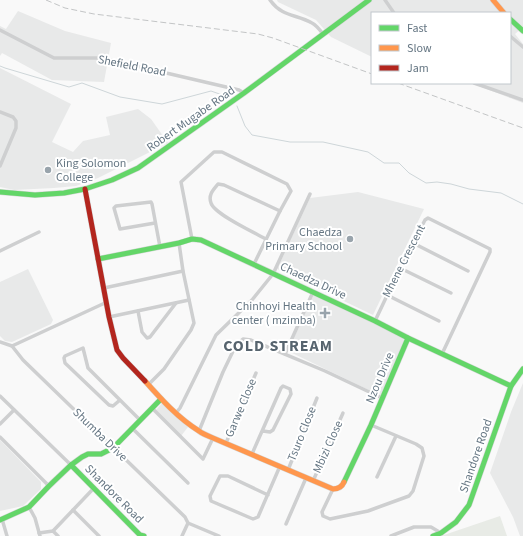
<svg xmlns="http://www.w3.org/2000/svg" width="523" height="536" viewBox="0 0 523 536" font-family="'Source Sans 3',sans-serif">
<rect width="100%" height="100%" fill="#f9f9f9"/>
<g fill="#e8e9e9">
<path d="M277,0H523V27L515,34L523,44V103L471,83H510V13H372V57L331,37L316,20L278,2Z"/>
<path d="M18,11L65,31L111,43L104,82L52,80L2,53L0,56V26L6,29Z"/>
<path d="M0,68L71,104L52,142L73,152L83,141L110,135L106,117L138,109L151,119L168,143L98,178L76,186L54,188L14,190L0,187Z"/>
<path d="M358,192L424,209L373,315L277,269L310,198Z"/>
<path d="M28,269L53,320L51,324L12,342L5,341L0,336V282Z"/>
<path d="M314,294L406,338L381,396L288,351Z"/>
<path d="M523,383V536H520L513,517L490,473L511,412Z"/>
<path d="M163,402L188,427L181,436L156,410Z"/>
<path d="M0,440L41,482V489L23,506L0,511Z"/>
</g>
<path fill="#e8ebe6" d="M500,516L507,536H441Z"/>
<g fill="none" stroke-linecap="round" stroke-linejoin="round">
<g stroke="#ced6d9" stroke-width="1">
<path d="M0,66L5,68L69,87L82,83L120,97L162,104L211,91L228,97"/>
<path d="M237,106L245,126L252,135L290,142H323L368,152L384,163H399L409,173L426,183L437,182L451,184L469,189L501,193L523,204"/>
</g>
<defs>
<g id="fast">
<path d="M510,19L523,31"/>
<path d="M0,192L35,195L64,193L85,189L112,180L138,168L244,93L369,0"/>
<path d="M98,259L179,243L192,239L201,240L375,321L408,338L511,386"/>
<path d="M71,465L140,535L144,536"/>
<path d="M344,482L371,425L408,338"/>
<path d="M0,520L29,507L49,486L71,465L82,457L88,454H101L113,448L161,399"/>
<path d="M433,536L441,533L456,522L469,505L511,386L523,369"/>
</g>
<g id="slow">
<path d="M493,0L504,13"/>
<path d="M145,381C161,399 178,418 199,431C203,434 208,436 213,438L333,489C339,489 342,487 344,482"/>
</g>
<path id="jam" d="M85,189L109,317L117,350L123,358L145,381"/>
</defs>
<use href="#fast" stroke="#d5d6d7" stroke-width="6"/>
<use href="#slow" stroke="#d5d6d7" stroke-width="6"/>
<use href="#jam" stroke="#d5d6d7" stroke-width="6"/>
<g stroke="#cecfd0" stroke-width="3.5">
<path d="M270,0C282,17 296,14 312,23C316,25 320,30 323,34"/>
<path d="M385,0L394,13"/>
<path d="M0,30L54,58H102L239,90L244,93"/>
<path d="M510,36L523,47"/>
<path d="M474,83L523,100"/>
<path d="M0,112L13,117L16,121V128L0,166"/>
<path d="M155,223L120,229L114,208L116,206L151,202L152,204L160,247"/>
<path d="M192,239L181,182L214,152H222L287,184L291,191L280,211L254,264"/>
<path d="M266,239C255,233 214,214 211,203C208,195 213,190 218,184L224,185L280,211"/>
<path d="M413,243L468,271"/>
<path d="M0,251L39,232"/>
<path d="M400,268L451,293"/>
<path d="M104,288L183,271"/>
<path d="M387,295L439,321"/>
<path d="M138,311L142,332L147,338L150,337L176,303"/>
<path d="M109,317L189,300"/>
<path d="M375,321L400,268L425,220L428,218L490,249V252L442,354"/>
<path d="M0,342L12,346L107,302"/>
<path d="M12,346L23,360L185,517L188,523"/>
<path d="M285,354L313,292"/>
<path d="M148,385L164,369L191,330L194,323L183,271L179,243"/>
<path d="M0,396L71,465"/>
<path d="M120,400L113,406L109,405L65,363L64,358L65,356L83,348L88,368L140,420"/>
<path d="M152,408L203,459L213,438"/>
<path d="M176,413L180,408L216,335L252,300L273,274L310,194"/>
<path d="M0,424L14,410"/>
<path d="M132,428L188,483"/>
<path d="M199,431L223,372L236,345L243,339L251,340L325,371L382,398"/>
<path d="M0,437L49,486"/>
<path d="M226,443L256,373"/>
<path d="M252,454L281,388L283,386L290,389L291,394L273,430L270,432L263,431"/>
<path d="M288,470L317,398"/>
<path d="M377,477L396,436"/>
<path d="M313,481L343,413"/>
<path d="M333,489L322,512L323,516L330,519L368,511L409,496L413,491L424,456L422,448L416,444L371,425"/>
<path d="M268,495L228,476H220L210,496L211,501L253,519L258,517L280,466"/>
<path d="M29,507L35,518L40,536"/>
<path d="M73,510L99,536"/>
<path d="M2,519L7,536"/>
<path d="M286,524L306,478"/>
<path d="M53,531L58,536"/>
<path d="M39,533L53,531L94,488"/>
<path d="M182,536L188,523L219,536"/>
<path d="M391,536L414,527H431L441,533"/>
</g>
<use href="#fast" stroke="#63d668" stroke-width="5"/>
<use href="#slow" stroke="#ff974d" stroke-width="5"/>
<use href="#jam" stroke="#b3261e" stroke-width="5"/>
<g stroke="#c3c5c6" stroke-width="1" stroke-dasharray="6 3" stroke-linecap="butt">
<path d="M46,0L65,8L94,14L258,34L273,38L372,74"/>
<path d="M398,83L523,128"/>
</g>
</g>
<g fill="#99a4ac" stroke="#fff" stroke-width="1.5">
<circle cx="48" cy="170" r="4"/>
<circle cx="350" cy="239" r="4"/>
<path d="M323 307h4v4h4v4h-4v4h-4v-4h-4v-4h4z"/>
</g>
<g text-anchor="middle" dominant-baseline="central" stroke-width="4" stroke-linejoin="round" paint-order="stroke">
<g font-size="12" fill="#657683" stroke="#fff">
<text transform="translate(132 66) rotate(11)">Shefield Road</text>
<text transform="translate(191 119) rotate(-35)">Robert Mugabe Road</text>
<text transform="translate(404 261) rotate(-63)">Mhene Crescent</text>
<text transform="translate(313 281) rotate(25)">Chaedza Drive</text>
<text transform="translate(380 378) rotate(-67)">Nzou Drive</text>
<text transform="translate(241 408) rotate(-67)">Garwe Close</text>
<text transform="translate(302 434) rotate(-68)">Tsuro Close</text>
<text transform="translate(100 435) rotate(44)">Shumba Drive</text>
<text transform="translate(328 447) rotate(-66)">Mbizi Close</text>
<text transform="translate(476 456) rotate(-71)">Shandore Road</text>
<text transform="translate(114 494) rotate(45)">Shandore Road</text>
</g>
<g font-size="12" fill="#657683" stroke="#fff" text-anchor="end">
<text x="56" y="163" text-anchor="start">King Solomon<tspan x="56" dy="14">College</tspan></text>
<text x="342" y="232">Chaedza<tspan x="342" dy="14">Primary School</tspan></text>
<text x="316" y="306">Chinhoyi Health<tspan x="316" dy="14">center ( mzimba)</tspan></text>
</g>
<g font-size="16" font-weight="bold" letter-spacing="1" fill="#57646e" stroke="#fff">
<text x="278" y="346">COLD STREAM</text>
</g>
</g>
<rect x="371" y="12" width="140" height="72" fill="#ffffff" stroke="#c1c8cd"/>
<rect x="379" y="25" width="20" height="6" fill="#63d668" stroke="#c1c8cd"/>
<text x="407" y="32" font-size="12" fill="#657683">Fast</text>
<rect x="379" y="45" width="20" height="6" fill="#ff974d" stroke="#c1c8cd"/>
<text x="407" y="52" font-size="12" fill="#657683">Slow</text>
<rect x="379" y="65" width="20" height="6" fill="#b3261e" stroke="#c1c8cd"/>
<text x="407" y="72" font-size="12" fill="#657683">Jam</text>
</svg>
